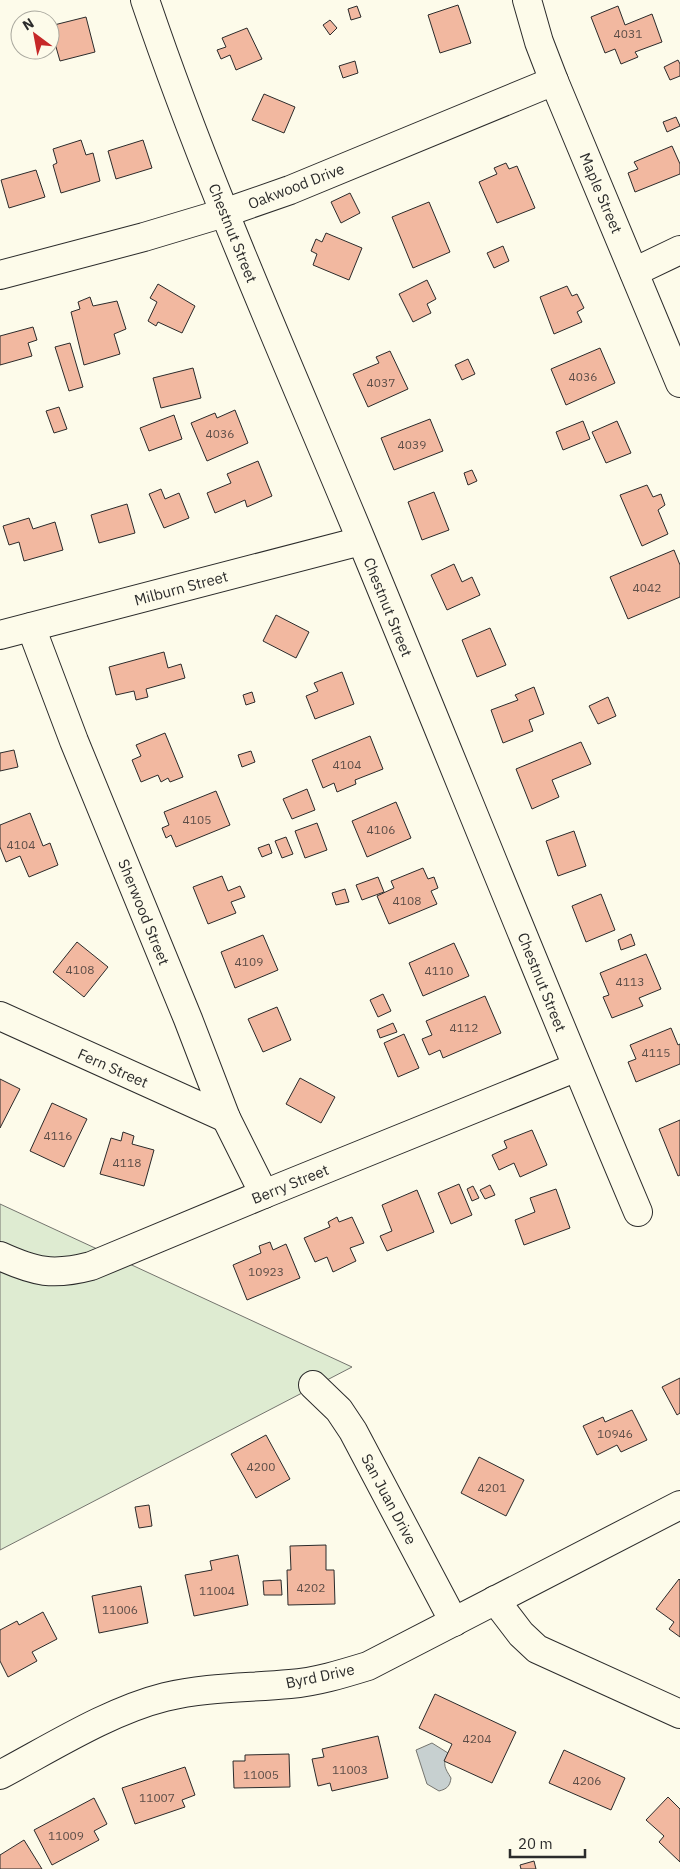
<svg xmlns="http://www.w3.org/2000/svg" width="680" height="1869" viewBox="0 0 680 1869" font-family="'IBM Plex Sans',sans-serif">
<rect width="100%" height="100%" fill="#fdfbea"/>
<path fill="#deebd1" stroke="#74746e" d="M0,1204L352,1367L0,1550Z"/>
<path fill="#c7d0d0" stroke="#74746e" d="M432,1743L448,1753C442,1765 445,1768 451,1778C450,1786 447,1789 439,1791L427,1784L416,1750Z"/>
<g fill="#f2b8a0" stroke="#2b2b2b">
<path d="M458,5L471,43L440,53L428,15Z"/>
<path d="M357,6L361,17L351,20L348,9Z"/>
<path d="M618,6L625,25L652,14L662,42L635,52L638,57L621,64L615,49L605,53L591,17Z"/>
<path d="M86,17L95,52L60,61L50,26Z"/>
<path d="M330,20L337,28L330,35L323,25Z"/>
<path d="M247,28L262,59L236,70L230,55L221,59L217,50L226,47L222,38Z"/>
<path d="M678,60L680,64V76L670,80L664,67Z"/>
<path d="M355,61L358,73L343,78L339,66Z"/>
<path d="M264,94L295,107L284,133L252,120Z"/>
<path d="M676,117L680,126L667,132L663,122Z"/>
<path d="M81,140L86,155L93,153L100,181L61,193L53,165L57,163L53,149Z"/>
<path d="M143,140L152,168L116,179L108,151Z"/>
<path d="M672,146L680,164V174L635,192L628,173L638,169L634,162Z"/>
<path d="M506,163L509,169L517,166L535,208L497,223L479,182L497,174L494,168Z"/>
<path d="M36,170L45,197L9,208L1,180Z"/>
<path d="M350,193L360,213L341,223L331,202Z"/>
<path d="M429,202L450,252L413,268L392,217Z"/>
<path d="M326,233L362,248L349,280L313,265L317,254L311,251L316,239L322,242Z"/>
<path d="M503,246L509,261L494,268L487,253Z"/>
<path d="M427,280L436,299L427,304L431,313L413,322L399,294Z"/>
<path d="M158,284L195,306L182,333L158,322L156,326L148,321L157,302L150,298Z"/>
<path d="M567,286L572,296L577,294L584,308L577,312L582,322L554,334L540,297Z"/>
<path d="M90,297L93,306L117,301L126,329L114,334L120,354L84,365L71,312L80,309L78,302Z"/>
<path d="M33,327L37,340L28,343L32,356L0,365V336Z"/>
<path d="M70,343L83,387L69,391L55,347Z"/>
<path d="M600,348L615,383L566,405L551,369Z"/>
<path d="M390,351L408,389L368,407L353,374L379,363L376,357Z"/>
<path d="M468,359L475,374L462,380L455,365Z"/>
<path d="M193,368L201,398L161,408L153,378Z"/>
<path d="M59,407L67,429L54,433L46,411Z"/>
<path d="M235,410L248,443L207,461L191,423L215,413L217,418Z"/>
<path d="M174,415L182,439L149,451L140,428Z"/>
<path d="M430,419L443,451L394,470L381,438Z"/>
<path d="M583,421L590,439L563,450L556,432Z"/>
<path d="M617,421L631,453L606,463L592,432Z"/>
<path d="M258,461L272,496L247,507L245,500L215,513L207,493L231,483L227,474Z"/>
<path d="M472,470L477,481L468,485L464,473Z"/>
<path d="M647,485L653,497L661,494L665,505L658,510L668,534L642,546L620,495Z"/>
<path d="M161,489L165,499L179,493L189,518L164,528L149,494Z"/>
<path d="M434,492L449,530L422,540L408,502Z"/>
<path d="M127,504L135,533L99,543L91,515Z"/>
<path d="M29,518L33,529L55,522L63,550L24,561L19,542L9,545L3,526Z"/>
<path d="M674,550L680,565V597L628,619L610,577Z"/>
<path d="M454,564L462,582L472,577L480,595L447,610L431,575Z"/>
<path d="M276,615L309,632L296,658L263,641Z"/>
<path d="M490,628L506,665L477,677L462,640Z"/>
<path d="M164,652L168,668L181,664L185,678L146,689L148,697L136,700L134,691L116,695L109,667Z"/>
<path d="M342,672L354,704L315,719L306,696L318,691L314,683Z"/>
<path d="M534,687L544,714L529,720L533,731L503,743L491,710L518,700L515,695Z"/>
<path d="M252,692L255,702L246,705L243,695Z"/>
<path d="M608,697L616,716L598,724L589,706Z"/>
<path d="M165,733L183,777L170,782L168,778L161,782L158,775L141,782L132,760L141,756L136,745Z"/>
<path d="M370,736L383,769L355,780L356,784L337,792L334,783L323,788L312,760Z"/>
<path d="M581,742L591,764L552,780L559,797L532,809L516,769Z"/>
<path d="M14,750L18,767L0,771V753Z"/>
<path d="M251,751L255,762L242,767L238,755Z"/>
<path d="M307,789L315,810L292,819L283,799Z"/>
<path d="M216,791L230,825L176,847L171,835L166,838L162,828L169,825L164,812Z"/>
<path d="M396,802L411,838L367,857L352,821Z"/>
<path d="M30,813L43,846L50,843L58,865L29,877L20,856L6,862L0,847V825Z"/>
<path d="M317,823L327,850L305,858L295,831Z"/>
<path d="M574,831L586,866L558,876L546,841Z"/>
<path d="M286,837L293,854L282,858L275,841Z"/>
<path d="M269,844L272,853L262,857L258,848Z"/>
<path d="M423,868L428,879L434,877L438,888L431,891L437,904L389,924L377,896L394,888L391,881Z"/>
<path d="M222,876L228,891L240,886L245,897L231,902L236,913L208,924L193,887Z"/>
<path d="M378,877L384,892L362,900L356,885Z"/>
<path d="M345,889L349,902L336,905L332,893Z"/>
<path d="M601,894L615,930L586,942L572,906Z"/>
<path d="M631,934L635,945L621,950L618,940Z"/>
<path d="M263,935L278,970L235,988L221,952Z"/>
<path d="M77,942L108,967L84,997L53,972Z"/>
<path d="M454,943L469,976L423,996L409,963Z"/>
<path d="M646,954L661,989L639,998L643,1006L612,1018L603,997L609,995L600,973Z"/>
<path d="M383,994L391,1011L378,1017L370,1000Z"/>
<path d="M485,996L501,1033L443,1058L440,1050L429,1055L422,1039L432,1035L426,1021Z"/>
<path d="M277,1007L291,1040L263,1052L248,1019Z"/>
<path d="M393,1023L397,1032L380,1038L377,1030Z"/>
<path d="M671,1028L678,1045L680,1044V1064L636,1082L628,1062L636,1059L630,1045Z"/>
<path d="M404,1034L419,1068L398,1077L384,1043Z"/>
<path d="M300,1078L335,1097L321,1123L286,1104Z"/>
<path d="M0,1079L20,1089L0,1128Z"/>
<path d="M52,1103L87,1119L64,1167L30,1151Z"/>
<path d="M680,1120V1175L678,1176L659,1129Z"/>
<path d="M532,1130L547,1165L520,1177L514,1163L499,1170L492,1155L507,1148L504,1141Z"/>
<path d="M123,1132L134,1136L132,1144L154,1150L144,1186L100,1174L111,1138L121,1141Z"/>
<path d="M459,1184L472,1215L451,1224L438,1193Z"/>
<path d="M490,1185L495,1195L485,1199L480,1190Z"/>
<path d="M473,1186L479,1198L472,1201L467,1189Z"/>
<path d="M556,1189L570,1228L524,1245L515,1220L535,1212L530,1198Z"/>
<path d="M417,1190L434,1232L387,1251L380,1236L392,1231L382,1205Z"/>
<path d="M337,1217L339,1222L352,1217L364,1243L350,1248L356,1261L333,1272L327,1257L315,1262L304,1238L330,1227L328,1222Z"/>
<path d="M270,1242L273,1250L286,1244L300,1278L247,1300L233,1265L261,1253L259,1246Z"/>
<path d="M680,1378V1413L677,1415L662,1387Z"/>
<path d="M632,1410L647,1440L621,1452L617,1445L597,1455L583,1426L603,1417L605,1422Z"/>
<path d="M266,1435L290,1479L256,1498L231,1454Z"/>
<path d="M479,1457L524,1480L506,1516L461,1493Z"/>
<path d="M149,1505L152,1526L139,1528L135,1507Z"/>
<path d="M326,1545V1570H334L335,1604L288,1605L287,1570H291L290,1546Z"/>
<path d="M238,1555L248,1605L194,1616L185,1575L212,1570L210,1561Z"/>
<path d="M679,1579L680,1580V1637L669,1629L674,1622L656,1609Z"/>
<path d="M281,1580L282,1595H264L263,1581Z"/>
<path d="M141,1586L148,1623L99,1633L92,1596Z"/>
<path d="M43,1612L57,1639L32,1652L37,1661L8,1677L0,1661V1630L17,1621L19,1625Z"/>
<path d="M435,1694L516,1732L492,1783L444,1761L452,1744L419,1728Z"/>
<path d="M378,1736L388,1778L332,1791L330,1783L318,1786L312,1759L324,1757L322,1749Z"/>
<path d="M564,1750L625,1778L611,1810L549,1783Z"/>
<path d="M289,1754L290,1787L234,1788L233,1761H245V1755Z"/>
<path d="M185,1767L195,1795L182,1800L185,1807L135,1824L122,1788Z"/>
<path d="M668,1797L680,1809V1862L659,1842L664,1836L646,1820Z"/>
<path d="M94,1798L107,1824L94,1831L99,1840L52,1865L34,1830Z"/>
<path d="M24,1840L42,1869H0V1855Z"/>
<path d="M534,1861L536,1869H521L520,1865Z"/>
</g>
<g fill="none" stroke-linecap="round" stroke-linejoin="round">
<defs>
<g id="minor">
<path d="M145,0C207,183 286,359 360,537C453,762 543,988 638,1212"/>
<path d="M527,0L539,42L554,81L680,383"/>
<path d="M634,272L680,250"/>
<path d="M0,275L144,237L224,213L290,190L554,81"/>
<path d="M31,627L74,741L188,1019L226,1118L264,1194"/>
<path d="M0,635L361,541"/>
<path d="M0,1016L226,1118"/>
<path d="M0,1256C35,1272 53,1276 91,1266L264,1194L577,1067"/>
<path d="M313,1385L339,1410L353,1431L454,1622"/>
<path d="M495,1600L521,1634L537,1649L680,1714"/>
<path d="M0,1775C51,1748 109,1711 165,1697C207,1687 248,1688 290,1684C316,1682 342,1674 368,1666L680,1505"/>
</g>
</defs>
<use href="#minor" stroke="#2b2b2b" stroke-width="30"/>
<use href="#minor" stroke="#fdfbea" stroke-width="28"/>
</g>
<g text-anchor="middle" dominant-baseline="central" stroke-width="4" stroke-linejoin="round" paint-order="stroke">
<g font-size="12" fill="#5d4e48">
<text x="628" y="33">4031</text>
<text x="583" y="376">4036</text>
<text x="381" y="382">4037</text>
<text x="220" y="433">4036</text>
<text x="412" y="444">4039</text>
<text x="647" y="587">4042</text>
<text x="347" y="764">4104</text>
<text x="197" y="819">4105</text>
<text x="381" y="829">4106</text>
<text x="21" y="844">4104</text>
<text x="407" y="900">4108</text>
<text x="249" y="961">4109</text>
<text x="80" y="969">4108</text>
<text x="439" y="970">4110</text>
<text x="630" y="981">4113</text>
<text x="464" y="1027">4112</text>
<text x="656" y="1052">4115</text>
<text x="58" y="1135">4116</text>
<text x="127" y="1162">4118</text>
<text x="266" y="1271">10923</text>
<text x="615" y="1433">10946</text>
<text x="261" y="1466">4200</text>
<text x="492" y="1487">4201</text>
<text x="311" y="1587">4202</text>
<text x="217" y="1590">11004</text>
<text x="120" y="1609">11006</text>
<text x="477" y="1738">4204</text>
<text x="350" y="1769">11003</text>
<text x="261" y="1774">11005</text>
<text x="587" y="1780">4206</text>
<text x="157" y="1797">11007</text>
<text x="66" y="1835">11009</text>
</g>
<g font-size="15" fill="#2b2b2b" stroke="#fdfbea">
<text transform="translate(296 186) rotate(-21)">Oakwood Drive</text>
<text transform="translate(601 193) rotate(67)">Maple Street</text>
<text transform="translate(233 233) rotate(68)">Chestnut Street</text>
<text transform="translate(181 588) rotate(-15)">Milburn Street</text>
<text transform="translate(388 607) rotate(68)">Chestnut Street</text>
<text transform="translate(144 912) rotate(68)">Sherwood Street</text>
<text transform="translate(542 982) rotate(68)">Chestnut Street</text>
<text transform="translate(113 1068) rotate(24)">Fern Street</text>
<text transform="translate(290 1184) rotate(-22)">Berry Street</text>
<text transform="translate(389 1499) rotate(62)">San Juan Drive</text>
<text transform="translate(320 1676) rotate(-12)">Byrd Drive</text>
</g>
</g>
<g transform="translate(35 35) rotate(328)"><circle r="24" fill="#fdfbea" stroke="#a9a89e"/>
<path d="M0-4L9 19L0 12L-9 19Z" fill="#c62828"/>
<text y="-8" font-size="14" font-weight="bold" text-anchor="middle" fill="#2b2b2b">N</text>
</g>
<path d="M510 1849v8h75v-8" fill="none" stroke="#2b2b2b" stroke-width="2.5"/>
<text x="518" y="1849" font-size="15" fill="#2b2b2b" stroke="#fdfbea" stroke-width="4" paint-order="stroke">20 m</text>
</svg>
